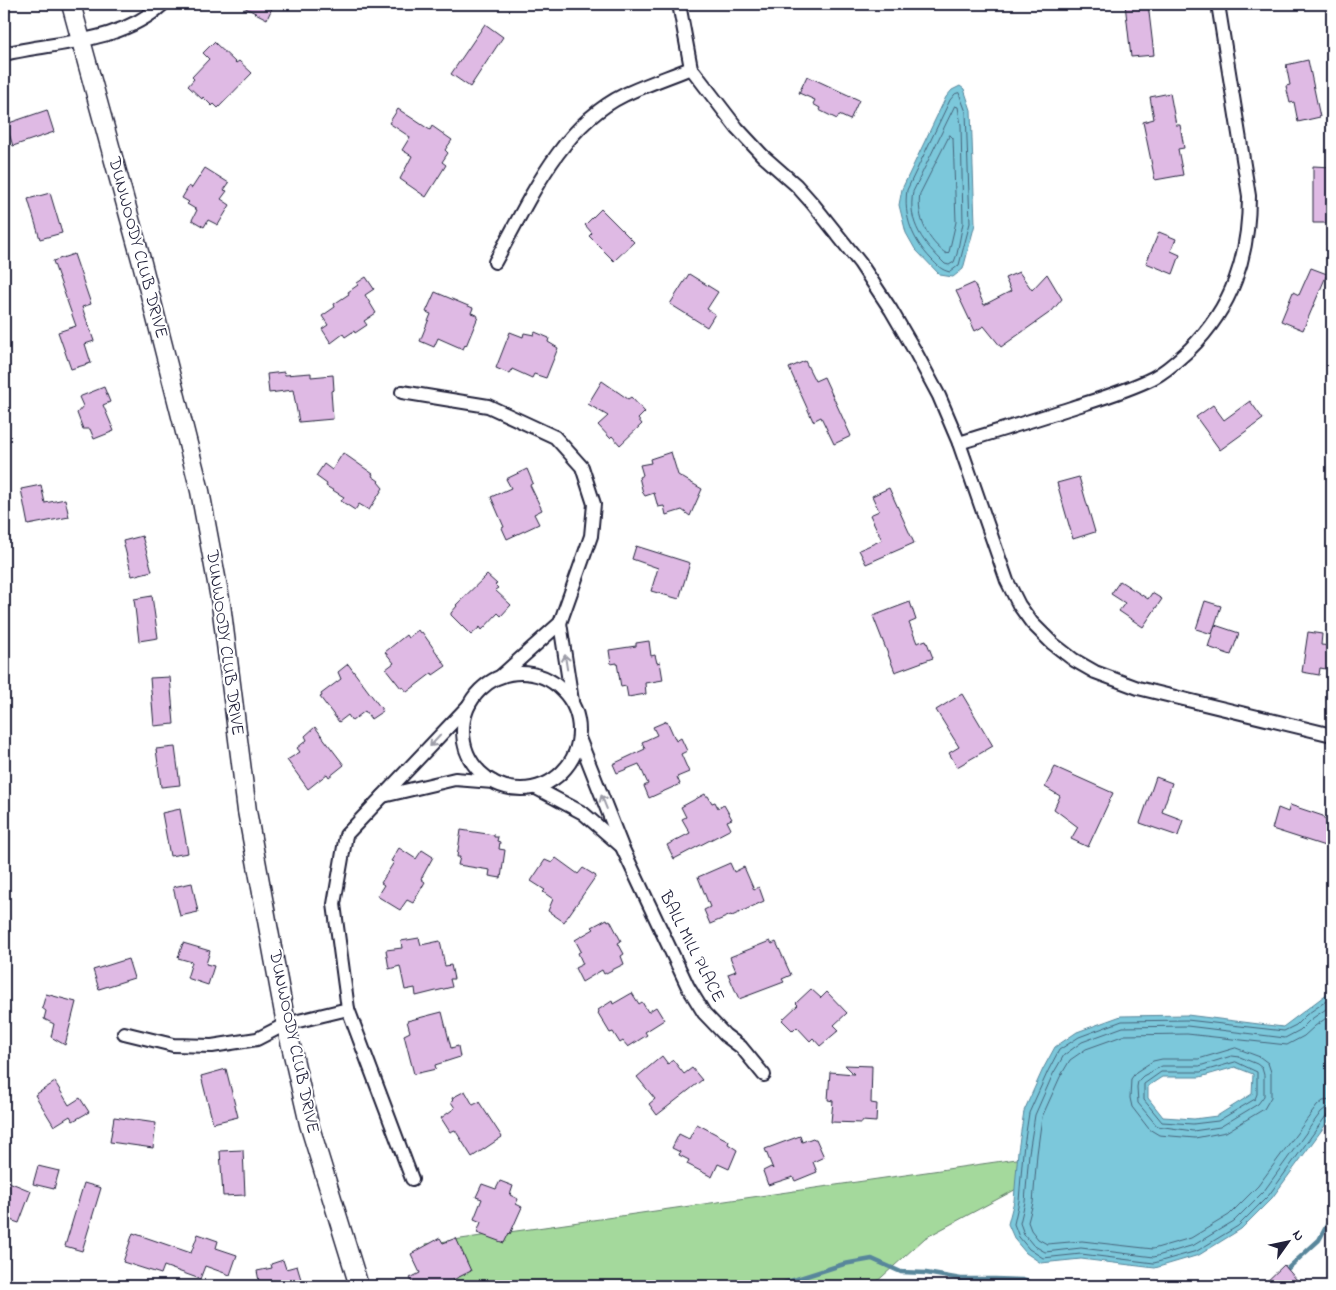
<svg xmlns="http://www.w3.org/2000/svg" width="1336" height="1290" viewBox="0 0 1336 1290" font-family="'Indie Flower',sans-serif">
<rect width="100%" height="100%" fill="#fff"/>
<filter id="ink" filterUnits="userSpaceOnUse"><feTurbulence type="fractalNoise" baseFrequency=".02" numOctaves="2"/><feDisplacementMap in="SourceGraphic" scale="10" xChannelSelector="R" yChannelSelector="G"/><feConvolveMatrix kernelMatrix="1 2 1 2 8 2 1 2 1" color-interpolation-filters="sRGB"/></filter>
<g filter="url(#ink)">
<path fill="#a4d99c" stroke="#637e6c" d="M1093,1148L925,1238L872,1286H438L426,1244Z"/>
<g fill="#7cc8db" stroke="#58869b" fill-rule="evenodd">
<path d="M960,86L964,89L971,110L975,224L963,269L953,277L940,275L915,249L906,233L899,205L902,189L946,97L952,90Z"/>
<path d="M1332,990V1116L1272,1198L1241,1229L1199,1255L1155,1268L1081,1259L1041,1263L1026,1253L1015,1240L1008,1224L1014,1201L1018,1151L1024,1111L1043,1069L1055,1047L1077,1032L1121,1016L1187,1015L1283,1027ZM1235,1067L1253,1074L1252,1094L1217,1116L1194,1119L1163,1117L1148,1098V1086L1162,1077H1200Z"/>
</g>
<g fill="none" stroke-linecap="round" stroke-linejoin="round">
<g stroke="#46647b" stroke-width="1">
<path d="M959,93L966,112L970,223L959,265L950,272C941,270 938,266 931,259C913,240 903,217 907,190L950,100L955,94Z"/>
<path d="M955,106L958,107L961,125L963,223L957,254L954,262L949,265L945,264C924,243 907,224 913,192Z"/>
<path d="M950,135L953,138L956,222L949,252L947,254C928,242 916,217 920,194Z"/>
<path d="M1332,997L1306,1015L1296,1025L1284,1031L1187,1020L1122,1021L1079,1037L1059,1050L1048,1071L1029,1113L1023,1152L1019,1201L1014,1224L1019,1237L1029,1249L1043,1258L1081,1254L1154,1263L1197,1251L1238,1226L1269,1195L1326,1116L1332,1113"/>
<path d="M1332,1005L1310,1020L1300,1030L1285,1038L1187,1026L1123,1027L1082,1042L1064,1055L1053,1074L1035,1115L1029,1153L1025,1202L1020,1223L1024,1234L1033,1245L1045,1252L1081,1248L1154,1257L1194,1245L1234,1221L1264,1191L1321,1112L1326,1108L1332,1107"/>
<path d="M1332,1014L1315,1026L1304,1036L1287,1045L1187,1034L1125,1035L1086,1049L1070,1060L1060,1077L1042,1117L1037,1154L1033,1203L1028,1222L1031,1230L1038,1239L1047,1244L1082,1241L1153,1249L1191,1238L1229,1215L1258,1186L1317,1106L1323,1101L1332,1100"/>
<path d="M1236,1048L1260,1057L1268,1063L1271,1072V1097L1264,1109L1226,1132L1195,1138L1159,1135L1149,1129L1132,1107L1130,1098L1131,1079L1136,1072L1153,1061L1162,1059H1198Z"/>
<path d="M1232,1056L1240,1057L1257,1064L1262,1068L1264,1075V1096L1258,1104L1220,1127L1193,1131L1157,1126L1138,1103L1137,1087L1138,1081L1143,1076L1162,1066H1199Z"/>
<path d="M1236,1062L1257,1072V1094L1255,1099L1218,1121L1193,1124L1162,1122L1144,1100V1084L1161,1072H1200Z"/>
</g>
<g stroke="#58869b" stroke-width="4.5">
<path d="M1284,1272L1319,1240L1332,1216"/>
<path d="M775,1286L844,1264L872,1259L901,1272L926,1273L961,1279H995L1022,1280L1041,1286"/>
</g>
</g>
<g fill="#dfbae4" stroke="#22223b">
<path d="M238,4H274L267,19Z"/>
<path d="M1125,4H1148L1154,55L1131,57Z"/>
<path d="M485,24L503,37L470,87L451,74Z"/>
<path d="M214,42L236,63L239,61L252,73L218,108L214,104L212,106L203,97L202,99L188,86L194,79L192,77L209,59L203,53Z"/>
<path d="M1308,60L1320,117L1298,122L1294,102L1290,103L1286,86L1290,85L1286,65Z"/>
<path d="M807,76L859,100L850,120L839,115L837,119L819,110L820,108L813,104L815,100L799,93Z"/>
<path d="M1170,93L1176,125H1180L1184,148L1178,149L1183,175L1155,180L1143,122L1154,119L1150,97Z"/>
<path d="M398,109L430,130L432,126L452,140L445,150L448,153L442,162L446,165L426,197L400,179L412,156L402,150L410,137L389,123Z"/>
<path d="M47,110L54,132L13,146L6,124Z"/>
<path d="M1313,166L1332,167V223H1313Z"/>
<path d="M205,168L229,183L224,190L227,191L221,199L230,205L218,225L208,220L204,227L192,220L197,210L187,204L189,202L182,198L189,186L192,188Z"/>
<path d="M50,193L62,233L40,239L28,199Z"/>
<path d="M601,209L634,242L614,261L589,236L592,233L585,225Z"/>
<path d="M1159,232L1176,239L1171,251L1180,255L1173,274L1146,263Z"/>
<path d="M74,254L91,304L82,307L94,341L85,344L91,363L71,369L58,332L76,326L53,261Z"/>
<path d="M1311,268L1327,274L1303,330L1281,321L1293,292L1299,295Z"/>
<path d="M1019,272L1032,290L1047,274L1062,299L1052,311L1001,347L984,326L975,331L956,291L974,283L984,305L1011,291L1005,278Z"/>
<path d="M689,274L718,292L707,309L715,314L707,327L670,304Z"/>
<path d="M366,277L374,289L365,295L376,313L364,321L367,325L355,333L354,331L345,337L343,334L331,343L322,329L328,325L322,316L335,307L334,304L349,294L348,292L358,285L357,283Z"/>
<path d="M435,292L473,308L471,313L477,315L478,317L466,346L465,345L463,349L438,338L434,347L420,341L431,314L426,312Z"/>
<path d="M510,332L523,337L524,333L534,335L535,332L549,338L548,342L558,348L546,378L534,374L532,378L512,369L510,374L496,368Z"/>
<path d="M805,361L815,381L824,377L851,436L834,444L821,417L813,421L789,368Z"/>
<path d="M284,372L285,375L311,373V377L333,375L334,390L331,391L333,419L299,422L293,390L269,393L267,374Z"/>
<path d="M602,381L628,399L631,397L645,412L638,419L642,424L620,445L612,436L610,438L598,425L608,416L588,404Z"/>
<path d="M104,387L110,402L103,405L114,431L94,439L90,429H83L77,413L83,406L79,397Z"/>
<path d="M1250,401L1263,419L1220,450L1196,417L1213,405L1224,420Z"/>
<path d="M671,452L678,475L702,489L690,516L682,510L666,515L664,506L658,507L654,493L645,496L643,493L639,477L643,475L640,465L651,463L650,459Z"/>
<path d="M343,453L373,474L372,476L379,481L378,482L383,488L369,510L359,504L355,510L341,501L344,497L326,486L327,484L316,476L324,464L332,470Z"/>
<path d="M527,469L533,483L530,485L542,510L534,514L539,524L507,539L502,528L504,527L491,497L511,488L506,479Z"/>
<path d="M1079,477L1095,532L1073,539L1057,483Z"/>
<path d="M41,485L45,503L65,499L69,517L28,525L21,489Z"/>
<path d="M889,488L914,543L866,564L859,550L882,540L870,515L879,511L872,496Z"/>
<path d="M142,536L152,571L132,576L123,541Z"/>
<path d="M636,546L690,563L679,599L651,591L658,568L632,559Z"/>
<path d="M487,575L497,584L495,585L498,588L495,590L511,605L501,616L498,613L482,630L480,627L471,635L451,615V613L457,606L456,605Z"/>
<path d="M1120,581L1148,599L1152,593L1162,599L1143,627L1119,611L1125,603L1111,594Z"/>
<path d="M152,596L158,638L139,641L134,599Z"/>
<path d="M1205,601L1221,606L1212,634L1196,629Z"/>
<path d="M910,602L916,620L909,623L917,643L926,640L933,658L895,672L873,616Z"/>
<path d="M1215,625L1239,633L1231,655L1208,647Z"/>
<path d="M418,630L420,633L422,632L446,666L433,675L432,673L407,692L403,687L401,688L386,669L394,663L385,652L406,635L408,638Z"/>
<path d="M1308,632L1322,634L1321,645L1332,646V670L1320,668L1319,675L1302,672Z"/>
<path d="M649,641L651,656L655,655L657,663L660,662L663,680L645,683L646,694L628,697L626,686L621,687L617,663L611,664L609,650L636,646V643Z"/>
<path d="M348,664L383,711L371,719L365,711L352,721L348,715L339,722L320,697L322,696L321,694L341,679L338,672Z"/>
<path d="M170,677L174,724L154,726L150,678Z"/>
<path d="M962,694L993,746L957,767L949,753L959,747L936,710Z"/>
<path d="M667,721L676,741L681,738L687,751L681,754L689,772L677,777L680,784L649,798L644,786L648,784L639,764L617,773L613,764L645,749L642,742L657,735L653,727Z"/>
<path d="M315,727L344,765L329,777L327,774L308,789L287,760L300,752L297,748L307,740L305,736Z"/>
<path d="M175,747L180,785L161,787L156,749Z"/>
<path d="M1055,767L1113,793L1088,847L1071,839L1078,827L1054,809L1060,796L1045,787Z"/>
<path d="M1156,777L1172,783L1162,812L1183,820L1178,836L1140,823Z"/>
<path d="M705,794L706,796H708L712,803L715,802L718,808L724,805L732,819L727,821L731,829L674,859L667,845L690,833L682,819L686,817L681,807Z"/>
<path d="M1290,805L1323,816L1325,820L1332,822V835L1328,847L1272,829L1278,808L1288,812Z"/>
<path d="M180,809L188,853L170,856L162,813Z"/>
<path d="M461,830L494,835V837H498L497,841L500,842L499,849L505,850L501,878L489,876L490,870L458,865L460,857H457Z"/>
<path d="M399,848L416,859L422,850L433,857L421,879L425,882L413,903L407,900L400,910L377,896L384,885L381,883L394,862L391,861Z"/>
<path d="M556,858L578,874L583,868L596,876L564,922L548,911L553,899L543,892L545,890L531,881L545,860L552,863Z"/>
<path d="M730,863L734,872L744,867L754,890L759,887L764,901L732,916L731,915L710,924L704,910L710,907L698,877Z"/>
<path d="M192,883L198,912L180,916L173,887Z"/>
<path d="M607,919L608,921L610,920L621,941L618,943L624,954L621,956L624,964L604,974L602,970L582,982L575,968L583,964L578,953L581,951L575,940L594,929L592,927Z"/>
<path d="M419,938L421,945L440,941L445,966L451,965L454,979H450L452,987L416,996L415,988L405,990L400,966L389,969L386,950L402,948L401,941Z"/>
<path d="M770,941L772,944L776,942L791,975L782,979L784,982L739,999L728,974L736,971L730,957Z"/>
<path d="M183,943L210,951L206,964L214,966L208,985L187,978L192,962L178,958Z"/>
<path d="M128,959L134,978L99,989L93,970Z"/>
<path d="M811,989L821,998L827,992L847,1013L834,1025L839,1030L820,1046L813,1038L810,1041L797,1027L793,1031L782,1020L798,1005L796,1003Z"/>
<path d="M632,993L639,1004L642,1002L648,1012L656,1007L664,1020L645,1032L647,1035L628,1047L623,1041L620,1043L613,1032L610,1033L598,1013L599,1012L598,1010L612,1001L613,1004Z"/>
<path d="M46,994L76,1002L65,1045L51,1037L54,1024L44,1019L46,1011L42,1008Z"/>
<path d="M442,1012L451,1048L458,1046L460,1057L435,1065L436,1069L414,1074L404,1035L410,1032L407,1021Z"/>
<path d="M662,1056L668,1064L673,1060L684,1074L692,1068L702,1080L657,1115L649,1104L655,1099L637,1077Z"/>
<path d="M845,1065L872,1066L871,1103L877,1104L876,1122L862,1121V1123L831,1122L833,1101L828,1100L830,1072L854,1074Z"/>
<path d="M226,1069L238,1117L213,1123L201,1076Z"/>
<path d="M55,1082L69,1105L80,1098L89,1112L73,1121L70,1116L54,1126L35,1095Z"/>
<path d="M465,1091L473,1105L479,1102L502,1137L472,1157L455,1130L450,1132L441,1118L455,1108L451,1102L453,1101L452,1098Z"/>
<path d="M114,1117L156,1123L153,1148L110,1142Z"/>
<path d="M697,1124L729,1141L728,1144L737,1150L729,1169L718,1164L712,1177L687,1164L689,1160L679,1155L680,1152L672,1148L679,1134L689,1139Z"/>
<path d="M800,1136L802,1142L813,1138L814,1139H816L824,1157L813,1162L817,1172L795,1181L793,1177L768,1185L763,1171L771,1167L773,1169L765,1149Z"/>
<path d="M243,1150L245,1195L223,1196L220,1151Z"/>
<path d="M38,1166L59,1171L54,1189L33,1184Z"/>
<path d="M4,1180L31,1191L19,1223L4,1218L10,1205L4,1202Z"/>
<path d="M500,1181L513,1186L510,1195L518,1199L516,1204L522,1207L510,1234L509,1233L504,1243L477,1233L481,1222L474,1219L482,1199L476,1197L482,1184L496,1189Z"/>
<path d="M84,1183L101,1188L82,1251L65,1246Z"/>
<path d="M133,1233L191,1253L198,1234L218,1241L216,1248L237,1255L230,1275L205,1266L200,1279L164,1266L161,1274L123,1262Z"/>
<path d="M440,1238L443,1243L456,1238L471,1271L453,1280L454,1282L445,1286H414L410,1278L420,1273L411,1254Z"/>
<path d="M283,1260L286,1269L297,1266L303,1286H260L257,1271L272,1268L271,1264Z"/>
<path d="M1284,1265L1297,1280L1290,1286H1262Z"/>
</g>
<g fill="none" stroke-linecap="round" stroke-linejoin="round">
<defs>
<g id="street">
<path d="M679,4L691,68L737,128L763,156L796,185L813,204L860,263L891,310L916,353L939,396L959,443L1007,581L1019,605L1032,623L1052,643L1074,660L1095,672L1138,688L1332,735"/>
<path d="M4,54C58,41 119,44 163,4"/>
<path d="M495,262C528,203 560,126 624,95C645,85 669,77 691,68"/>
<path d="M402,392L488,406L555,437L582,467L594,504L591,536L560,623L501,676"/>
<path d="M959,443C997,431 1034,420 1071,408C1099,399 1127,391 1153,378C1167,371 1178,360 1189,350C1233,307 1249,256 1249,196L1218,4"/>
<path d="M560,623L572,701"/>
<circle cx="521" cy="731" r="58"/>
<path d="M579,738L622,847L688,987L704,1013L725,1035L741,1047L764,1075"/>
<path d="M536,788L583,813L620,845"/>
<path d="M383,796L455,779L493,782"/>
<path d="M348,1009L412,1179"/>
<path d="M124,1033L173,1045L212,1046L257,1039L286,1024L348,1009L334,904L346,835L469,705"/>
</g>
<path id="secondary" d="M71,4L142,263L200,491L221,604L247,811L286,1024L309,1124L359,1286"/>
</defs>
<use href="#street" stroke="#22223b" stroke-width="16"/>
<use href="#secondary" stroke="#22223b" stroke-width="21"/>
<use href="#street" stroke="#fff" stroke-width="12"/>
<use href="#secondary" stroke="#fff" stroke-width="18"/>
</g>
<defs><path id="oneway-shaft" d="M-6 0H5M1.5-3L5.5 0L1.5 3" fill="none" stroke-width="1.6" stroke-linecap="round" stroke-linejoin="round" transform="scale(1.25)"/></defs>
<g stroke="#9c9ca7">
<use href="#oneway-shaft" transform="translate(566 662) rotate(-99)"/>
<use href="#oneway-shaft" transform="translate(435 741) rotate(133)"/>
<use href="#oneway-shaft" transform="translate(604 802) rotate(-112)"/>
</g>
</g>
<g text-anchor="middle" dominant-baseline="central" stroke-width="4" stroke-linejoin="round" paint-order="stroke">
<g font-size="18" fill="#22223b" stroke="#fff">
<text transform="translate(137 248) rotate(75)">DUNWOODY CLUB DRIVE</text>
<text transform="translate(224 643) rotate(82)">DUNWOODY CLUB DRIVE</text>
<text transform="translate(691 947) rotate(63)">BALL MILL PLACE</text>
<text transform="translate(293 1042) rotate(78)">DUNWOODY CLUB DRIVE</text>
</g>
</g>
<rect width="1336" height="1290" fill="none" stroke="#fff" stroke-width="20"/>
<rect x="10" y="10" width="1316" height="1270" fill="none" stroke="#22223b" stroke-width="2" filter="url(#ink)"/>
<g transform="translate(1288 1242) rotate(57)" stroke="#ffffff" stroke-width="4" paint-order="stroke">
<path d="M0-4L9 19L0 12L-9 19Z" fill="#22223b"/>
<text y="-8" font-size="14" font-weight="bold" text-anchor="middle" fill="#22223b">N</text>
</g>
</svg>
